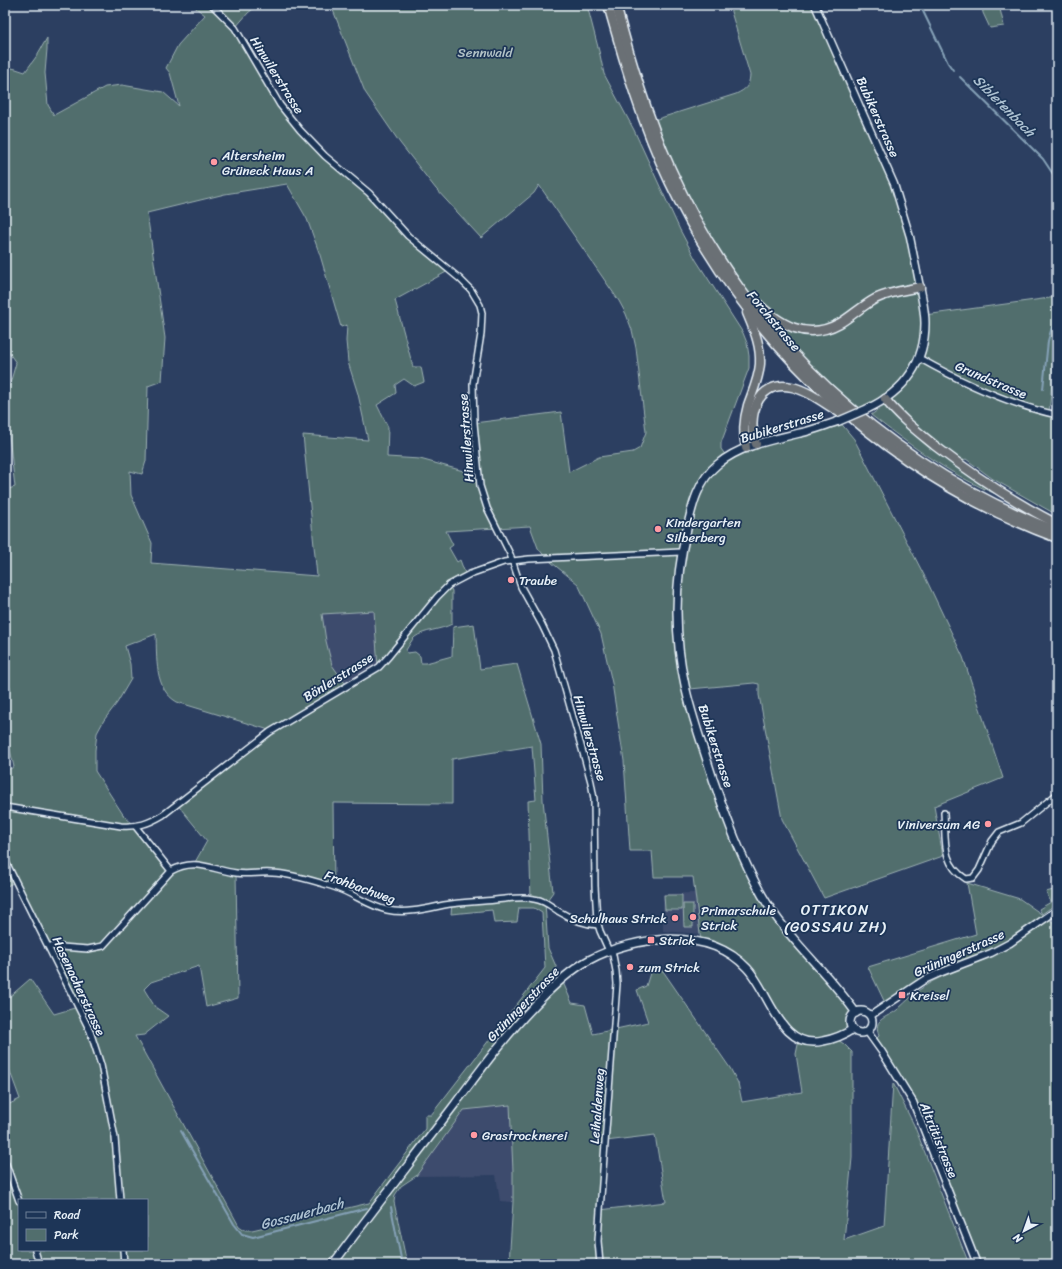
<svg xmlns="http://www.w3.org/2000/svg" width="1062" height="1269" viewBox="0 0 1062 1269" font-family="Sriracha,sans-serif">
<rect width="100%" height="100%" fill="#2c3f61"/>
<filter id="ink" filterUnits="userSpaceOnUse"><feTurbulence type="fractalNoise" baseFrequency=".025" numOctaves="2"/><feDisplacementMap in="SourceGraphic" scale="8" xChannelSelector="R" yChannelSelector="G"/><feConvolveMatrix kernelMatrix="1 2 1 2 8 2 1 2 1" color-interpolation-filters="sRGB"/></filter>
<g filter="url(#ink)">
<g fill="#3e4b6d">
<path d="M374,611L379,667L347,686L332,665L326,641L322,614Z"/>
<path d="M695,893L703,934L663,931V894Z"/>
<path d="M511,1105L513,1171V1202L500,1201L496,1175L416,1176L464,1110Z"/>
</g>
<g fill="#516e6d" stroke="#9cb0b2" fill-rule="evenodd">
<path d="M192,5H258L248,13L235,28L275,97L300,130L356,181L397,225L450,270L395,300L413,367H421L424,382L414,386L404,379L395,385L396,393L377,405L388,427L387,457L420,459L478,475L474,423L561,412L569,472L599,457L633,452L640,448L646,432L636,348L632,330L626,314L619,301L539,185L534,193L481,238L436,189L400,143L365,92L331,5H587L600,55L604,74L634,130L680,230L696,260L743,333L747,343L749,356V368L721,443V449L727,457L839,421L854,439L926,579L963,657L1003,778L934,806L943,856L824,898L782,819L759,695V684L754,683L690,689L687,692L721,802L763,896L854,1015L851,1022L853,1029L835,1038L844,1044L852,1052V1158L844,1240L884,1226L893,1083L914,1125L969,1264H509L513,1202V1171L510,1105L464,1110L416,1176L401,1186L395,1195L394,1202L407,1264H5V1106L20,1099L5,1058V995L7,999L30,979L54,1014L78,1007L15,882L5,887V771L14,767L5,728V692L11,690L5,673V490L15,487L5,401L16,363L5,347V316L7,307L5,271V76L7,67L16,69L25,72L36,57L47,38V49L45,73L48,105L54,115L105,87L122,85L163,92L179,106L170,73L166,68L178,45L205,15ZM287,184L307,219L320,255L341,327L347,325L346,341L348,362L358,394L368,440L303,435L317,576L151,563L152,543L131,495L130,471L142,474L146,461L148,386L162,381L165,338L147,213L225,194ZM530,526L538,548L546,558L578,584L601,634L612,683L624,761L630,851H652L654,877H693L701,942L737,959L755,979L796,1038L799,1040L796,1054L802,1092L742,1102L738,1083L730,1068L663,971L650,973L646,986L637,990L648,1022L593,1034L585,1005L572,1003L548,948L545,903L553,892L543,800L541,744L517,664L480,669L474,624L453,627L452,656L426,663H421L420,656L415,652L407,653L406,650C409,646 411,640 415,637C424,630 441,630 452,624V591L449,585L466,576L460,560L457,562L449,548L453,545L446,531ZM374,611L378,667L347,686L332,665L326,641L322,614ZM156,634C157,658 154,689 177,702L266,729L270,732L177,804L207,841L194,864L171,871L136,827L124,816L95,771V750L97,733L104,720L117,703L131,679L130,664L125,646ZM532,746L536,800L528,801L531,898L452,904L451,914L492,910L494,923L517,922L519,908H534L542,913L545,968L431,1115H425V1129L369,1203L252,1230H245L239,1226L135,1036L144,1035L168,1016L155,1007L144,989L151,982L199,966L206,1007L238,998L236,873L292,876L334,887L333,803L452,804V759ZM655,1135L666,1202L600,1210L606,1141ZM19,1200H147V1250H19Z"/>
<path d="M729,5H815L900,200L925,315L1057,297V329C1050,344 1053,360 1052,376C1052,388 1050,401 1049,413L1057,415V515L993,479L966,459L957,463L886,399L856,413L815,376L725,266L651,121L736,94C746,89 749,87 750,75Z"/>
<path d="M982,5H999L1004,26L990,28L983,13Z"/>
<path d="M884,406L919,438L953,464L1003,497C955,478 912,447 871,415Z"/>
<path d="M967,883L1020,899L1057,925V1264H978L913,1102L877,1038L879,1036C873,1018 885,1019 897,1010C907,1001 916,991 928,984C942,975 957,972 972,961L942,972L886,1005L868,967L976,934Z"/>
<path d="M1057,889V903L1042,914L1039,909L1051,902L1046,892Z"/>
<path d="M664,895H682V910H665Z"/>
<path d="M683,904H693V927H684Z"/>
</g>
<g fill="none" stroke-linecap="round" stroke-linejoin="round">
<g stroke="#85a1b7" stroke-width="2">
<path d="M920,5L948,63L953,70"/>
<path d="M960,77L1043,159L1055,177L1057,189"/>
<path d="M1055,323L1057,318"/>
<path d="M1043,389L1048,341L1052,327"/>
<path d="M181,1131L234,1224L242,1234L253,1237L367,1208"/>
<path d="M391,1207L402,1264"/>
</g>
<defs>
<g id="minor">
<path d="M212,5L235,28L280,105L300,130L325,156L369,193L408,236L460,279L471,290L480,305L482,313L481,334L473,384L474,423L480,486L487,508L510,554L521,587L542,625L554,650L585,760L591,782L594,799L595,886L597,921L600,931L609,951"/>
<path d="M919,358C963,383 1008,404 1057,415"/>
<path d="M5,807L121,826C138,827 148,824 163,815L270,732L379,667L389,656L437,597L449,585L470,574L504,562L529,559L681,552"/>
<path d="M944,813C946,840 941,863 966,879L973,878L979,870L992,841L999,832L1021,823L1057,794"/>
<path d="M136,827L171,871"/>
<path d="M5,860L90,1031L101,1065L115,1138L120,1200"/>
<path d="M48,946L88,949L103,946L171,871C195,857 212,870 236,873C248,875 260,872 272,873C290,873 317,882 334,887C353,893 368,906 387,910C406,914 425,909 444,905C461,902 478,902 495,900C508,899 522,896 534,899C544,900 551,906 558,911C571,919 583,924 598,925"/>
<path d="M5,1161L19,1201"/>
<path d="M35,1250L39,1264"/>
<path d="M123,1250L124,1264"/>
<path d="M600,1264L598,1241L600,1210L617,984L616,971L612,950"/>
</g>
<g id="tertiary">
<path d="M815,5L894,184L910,237L920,287"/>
<path d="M870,1016L924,980L942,972L991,953L1010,943L1057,910"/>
<path d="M867,1031L882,1052L913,1102L977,1264"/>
</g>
<g id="secondary">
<path d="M867,409C903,392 925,365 925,323C925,311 922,299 920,287"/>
<path d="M839,421C826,425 814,430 800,433C772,440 741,445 718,464C698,480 692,506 687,529C674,582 674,637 686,690C693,720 704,750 713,779C727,819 741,858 762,895C787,939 827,971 856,1013"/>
<circle cx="861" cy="1022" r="11"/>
<path d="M333,1264C373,1210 414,1158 455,1104C481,1069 506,1035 536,1004C552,987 569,971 589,960C634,936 708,926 747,968C770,992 780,1051 823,1041C834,1039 844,1035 853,1029"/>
</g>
<g id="trunk">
<path d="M608,5C625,65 642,125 669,181C746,344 888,476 1057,538"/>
<path d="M616,5C631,61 647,116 671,169C745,335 887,465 1057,531"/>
<path d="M755,301C779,324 806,342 840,323C852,316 862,306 875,299C889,292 905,290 920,287"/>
<path d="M885,399C899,417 917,431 934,445C973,475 1014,502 1057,524"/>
<path d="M756,444C746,418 757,379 792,387C809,391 824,403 839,412"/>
<path d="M746,448C743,434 744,419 748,405C753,391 759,378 760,364C761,345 754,330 747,313"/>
</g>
</defs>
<use href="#minor" stroke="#e8f1f8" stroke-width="8"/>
<use href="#tertiary" stroke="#e8f1f8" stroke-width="9"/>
<use href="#secondary" stroke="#e8f1f8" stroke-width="10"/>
<use href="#trunk" stroke="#e8f1f8" stroke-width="11"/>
<use href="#minor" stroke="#1d3557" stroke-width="5"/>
<use href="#tertiary" stroke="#1d3557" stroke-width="6"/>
<use href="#secondary" stroke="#1d3557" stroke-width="7"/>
<use href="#trunk" stroke="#6b6f75" stroke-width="8"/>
<defs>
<path id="secondary-bridge" d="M839,421L867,409"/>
</defs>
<use href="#secondary-bridge" stroke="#e8f1f8" stroke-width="10" stroke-linecap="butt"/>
<use href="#secondary-bridge" stroke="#1d3557" stroke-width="7"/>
</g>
</g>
<g fill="#ff9aa2" stroke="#1d3557" stroke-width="1.5">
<circle cx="214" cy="162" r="4"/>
<circle cx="658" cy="529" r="4"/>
<circle cx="511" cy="580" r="4"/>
<circle cx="988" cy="824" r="4"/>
<circle cx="693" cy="917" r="4"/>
<circle cx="675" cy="918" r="4"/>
<rect x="647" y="936" width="8" height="8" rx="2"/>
<circle cx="630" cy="967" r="4"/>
<rect x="898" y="991" width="8" height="8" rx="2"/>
<circle cx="474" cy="1135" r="4"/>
</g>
<g text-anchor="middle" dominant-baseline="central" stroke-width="3.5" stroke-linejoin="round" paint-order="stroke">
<g font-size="13" fill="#b3c3c7" stroke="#1d3557">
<text x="485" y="52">Sennwald</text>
</g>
<g font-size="13" fill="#e8f1f8" stroke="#1d3557">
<text transform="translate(277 75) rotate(58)">Hinwilerstrasse</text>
<text transform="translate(878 117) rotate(66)">Bubikerstrasse</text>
<text transform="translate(774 321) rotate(50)">Forchstrasse</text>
<text transform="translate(991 380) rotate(23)">Grundstrasse</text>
<text transform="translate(782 426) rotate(-17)">Bubikerstrasse</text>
<text transform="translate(466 438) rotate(-94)">Hinwilerstrasse</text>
<text transform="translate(338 677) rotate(-32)">Bönlerstrasse</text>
<text transform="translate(590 738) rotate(74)">Hinwilerstrasse</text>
<text transform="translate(716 746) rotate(72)">Bubikerstrasse</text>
<text transform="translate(360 887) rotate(20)">Frohbachweg</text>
<text transform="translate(959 953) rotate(-24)">Grüningerstrasse</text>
<text transform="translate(79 986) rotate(65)">Hasenacherstrasse</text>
<text transform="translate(523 1004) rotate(-46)">Grüningerstrasse</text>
<text transform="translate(597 1106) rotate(-86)">Leihaldenweg</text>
<text transform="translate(939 1140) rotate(68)">Altrütistrasse</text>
</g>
<g font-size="13" fill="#e8f1f8" stroke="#1d3557" text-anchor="start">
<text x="222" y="155">Altersheim<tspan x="222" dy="15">Grüneck Haus A</tspan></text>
<text x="666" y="522">Kindergarten<tspan x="666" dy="15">Silberberg</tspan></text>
<text x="519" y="580">Traube</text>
<text x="980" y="824" text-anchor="end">Viniversum AG</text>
<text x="701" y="910">Primarschule<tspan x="701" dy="15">Strick</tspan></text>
<text x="667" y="918" text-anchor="end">Schulhaus Strick</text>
<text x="659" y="940">Strick</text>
<text x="638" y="967">zum Strick</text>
<text x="910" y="995">Kreisel</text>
<text x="482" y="1135">Grastrocknerei</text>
</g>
<g font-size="14" font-style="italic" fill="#aec2d2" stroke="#1d3557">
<text transform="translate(1004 106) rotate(45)">Sibletenbach</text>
<text transform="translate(302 1214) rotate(-15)">Gossauerbach</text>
</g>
<g font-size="15" letter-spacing="1" fill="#e8f1f8" stroke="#1d3557">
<text x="835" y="910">OTTIKON<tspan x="835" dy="17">(GOSSAU ZH)</tspan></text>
</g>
</g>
<rect width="1062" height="1269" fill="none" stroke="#1d3557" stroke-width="20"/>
<rect x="10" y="10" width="1042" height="1249" fill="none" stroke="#e8f1f8" stroke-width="1.5" filter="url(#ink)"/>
<rect x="18" y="1199" width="130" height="52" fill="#1d3557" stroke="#6e8097"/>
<rect x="26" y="1212" width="20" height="6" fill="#1d3557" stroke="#6e8097"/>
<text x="54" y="1219" font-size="12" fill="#e8f1f8">Road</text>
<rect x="26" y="1229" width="20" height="12" fill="#516e6d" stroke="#6e8097"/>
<text x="54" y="1239" font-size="12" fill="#e8f1f8">Park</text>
<g transform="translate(1024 1231) rotate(221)" stroke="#1d3557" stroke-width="3" paint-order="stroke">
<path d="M0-3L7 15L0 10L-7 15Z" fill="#e8f1f8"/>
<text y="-6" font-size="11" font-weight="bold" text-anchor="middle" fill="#e8f1f8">N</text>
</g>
</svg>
